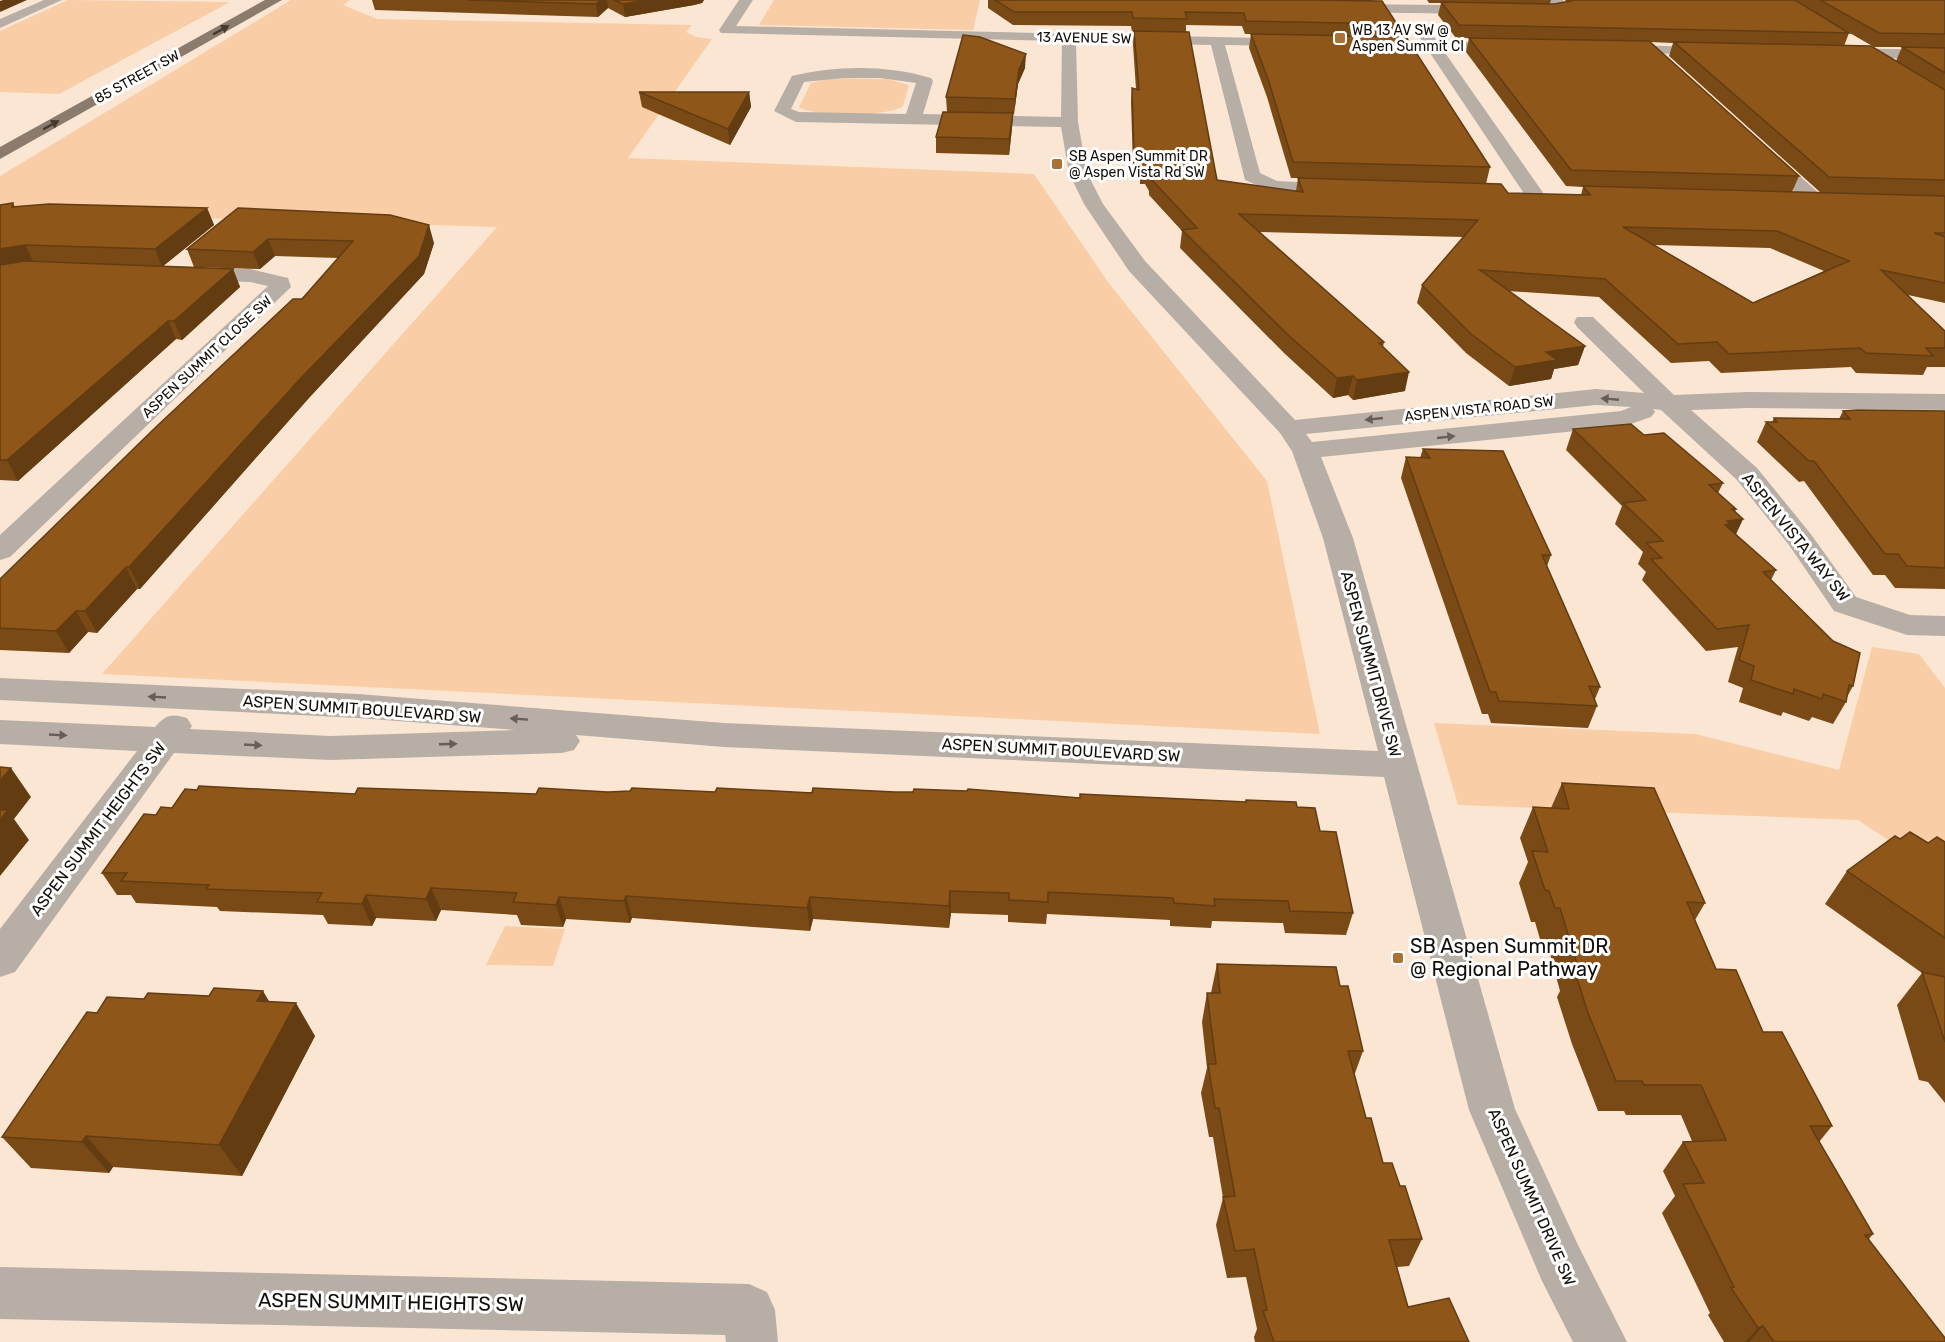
<svg xmlns="http://www.w3.org/2000/svg" width="1945" height="1342" viewBox="0 0 1945 1342" font-family="Rubik,sans-serif">
<rect width="100%" height="100%" fill="#fbe6d4"/>
<g fill="#f9cda6">
<path d="M68,0L230,2L59,94L0,92V31Z"/>
<path d="M291,0H350L343,5L377,19L692,25L686,32L696,37L712,39L628,158L1034,174L1108,282L1267,481L1320,734L102,674L497,227L0,212V176Z"/>
<path d="M774,0H980L973,30L759,25Z"/>
<path d="M830,78L887,79L909,85L903,106C889,117 813,117 799,107L811,83Z"/>
<path d="M1872,647L1919,654L1945,688V878L1858,820L1458,805L1434,723L1695,734L1839,770Z"/>
<path d="M505,926L565,929L553,966L486,965Z"/>
</g>
<g fill="none" stroke-linecap="round" stroke-linejoin="round">
<g fill="#b7aea6" fill-rule="evenodd">
<path d="M44,0H62L0,28V19Z"/>
<path d="M739,0H753L736,26L1300,39L1302,42L1295,46L1225,45L1260,173L1277,181L1340,184L1347,186L1350,190L1347,194L1273,192L1245,180L1211,45L1076,42L1078,122L1087,173L1103,204L1145,261L1295,420L1596,389L1644,393L1577,327L1574,322L1577,317H1593L1674,395L1748,392L1945,394V410L1748,408L1691,410L1757,468L1810,533L1856,597L1910,615L1945,616V636L1907,635L1834,611L1789,545L1737,480L1661,410L1653,409L1655,412L1651,417L1625,426L1321,457L1353,538L1515,1109L1578,1245L1627,1342H1573L1542,1281L1469,1110L1384,777L724,747L576,735L580,741L574,750L562,753L330,760L174,753L15,972L0,977V929L137,751L0,744V720L155,727C165,715 172,713 187,718L192,726L190,729L330,736L515,730L358,718L0,700V678L358,694L724,723L1378,751L1323,538L1292,451L1280,433L1129,271L1084,204L1069,173L1061,127L796,122L774,111L792,76C837,65 887,65 931,78L933,81L923,114L1061,117L1062,41L721,33L719,30ZM844,78H880L916,83L906,114L799,112L791,109L804,82ZM1596,405L1631,407L1621,411L1312,442L1306,434Z"/>
<path d="M1549,0H1563L1569,9L1567,12L1551,15L1342,12L1335,8L1342,4L1553,6Z"/>
<path d="M1423,28L1428,29L1437,41L1516,44L1518,47L1516,50L1511,51L1443,50L1544,194L1541,198H1527L1428,50L1365,48L1358,44L1365,40L1422,41L1416,32Z"/>
<path d="M1614,45L1715,47L1722,51L1715,55L1609,52L1607,49Z"/>
<path d="M1839,48L1945,50V60L1834,56L1831,53Z"/>
<path d="M1764,148L1770,149L1823,197L1826,201L1823,205H1809L1758,157L1755,153L1758,149Z"/>
<path d="M191,269H250L288,278L291,287L10,557L0,560V535L268,286L250,282L183,280L180,275L183,270Z"/>
<path d="M0,1267L749,1284L767,1292L775,1310L778,1342H726L725,1335L0,1319Z"/>
</g>
<path fill="#8b7b6d" fill-rule="evenodd" d="M265,0H282L0,159V147Z"/>
</g>
<g fill="#7a4a16" fill-rule="evenodd">
<path d="M372,0H704L702,3L694,5L625,17L608,8L598,17L375,10Z"/>
<path d="M988,0H1373L1372,1L1397,24L1395,37L1490,167L1486,184L1508,193L1581,195L1583,187L1566,186L1466,52L1469,38H1456L1438,15L1441,3H1429L1427,0H1551L1550,4H1554L1566,2L1565,0H1945V303L1908,295L1945,331V367H1927L1923,375L1856,373L1851,367L1721,373L1709,361L1671,363L1599,297L1508,291L1585,346L1578,365L1554,369L1551,379L1509,386L1466,353L1417,303L1422,285L1463,237L1259,232L1384,342L1383,347L1405,391L1353,400L1348,395L1333,398L1284,353L1180,248L1182,231L1149,195V191L1145,184H1140V177H1136V167H1133L1131,102L1132,88L1136,89L1133,45L1134,32H1132L1131,26L1013,25L988,8ZM1186,25L1242,26L1245,34H1251L1249,48L1267,97L1291,178H1298L1296,191L1217,180L1186,32ZM1843,29L1874,47H1902L1896,61L1844,46L1849,33ZM1650,42L1673,43L1669,56L1821,193L1792,192L1799,176ZM1654,245L1770,248L1824,271L1753,303Z"/>
<path d="M1025,68L1018,84L1014,114H1013L1012,128L1009,155L936,153V137L947,112L946,97Z"/>
<path d="M639,92H749L751,107L730,145L642,107Z"/>
<path d="M13,203L15,207L207,208L214,225L163,266L233,269L240,287L182,340L176,339L18,481L0,480V205Z"/>
<path d="M238,208L434,243L424,274L308,399L140,589H137L97,633L88,632L69,653L0,650V579L302,299L338,258L275,256L260,269L194,267L187,249Z"/>
<path d="M1843,411H1945V589L1895,588L1885,575H1873L1804,481L1799,482L1757,442L1766,422H1772L1774,418L1839,419Z"/>
<path d="M1573,429L1644,435L1723,483L1718,493L1736,509L1735,512L1743,519L1736,534L1776,570L1771,580L1853,686L1847,697L1846,702L1833,724L1812,717L1809,721L1783,712L1781,716L1739,702L1743,688L1728,682L1738,647L1706,651L1642,580L1646,572L1638,564L1643,552L1615,524L1622,506L1566,450Z"/>
<path d="M1423,449L1551,555L1547,566L1600,687L1595,699L1597,706L1588,728L1491,723L1488,714H1482L1401,478L1406,457L1420,458Z"/>
<path d="M1562,783L1705,903L1695,920L1716,969L1832,1126L1819,1142L1873,1234L1869,1239L1945,1342H1724L1708,1315L1710,1313L1662,1213L1675,1196L1663,1171L1683,1142L1692,1141L1681,1115H1626L1624,1111H1598L1572,1044L1557,997L1560,991L1546,939H1540L1535,922H1531L1519,883L1528,862L1520,838L1533,807L1551,808Z"/>
<path d="M608,792H895L1245,802L1246,800L1297,807L1320,831L1353,913L1346,935L1285,933L1283,923L1212,921L1211,928L1170,926V920L1047,914L1046,924L1008,922V915L951,913L949,928L813,919L810,931L632,918L630,923L566,919L563,927L521,925L517,915L441,910L436,921L376,918L372,926L328,924L323,915L220,911L217,907L136,903L131,895H117L102,873L156,815L172,808L355,794H536Z"/>
<path d="M1900,839L1928,843L1945,842V1103L1928,1082L1919,1080L1897,1005L1922,973L1825,904L1847,871Z"/>
<path d="M1217,964L1340,986L1363,1051L1354,1076L1366,1118L1383,1163L1400,1186L1422,1239L1409,1266L1397,1267L1408,1307L1469,1342H1255L1254,1337L1257,1329L1246,1277L1227,1278L1216,1225L1223,1198L1213,1137H1209L1201,1093L1207,1068L1202,1022L1207,993H1211Z"/>
<path d="M144,999L269,1002L315,1036L242,1176L113,1167L109,1173L31,1168L2,1137L97,1013Z"/>
</g>
<g fill="#633c12">
<path d="M3,0H27L0,12V1Z"/>
<path d="M601,0H607L608,8L598,17L596,4Z"/>
<path d="M649,0H704L702,3L694,5L625,17L623,4Z"/>
<path d="M1026,54L1025,68L1018,84L1014,114L1015,99L1019,69Z"/>
<path d="M749,92L751,107L730,145L728,129Z"/>
<path d="M1013,113L1012,128L1009,155V139Z"/>
<path d="M207,208L214,225L162,267L155,249Z"/>
<path d="M429,225L434,243L424,274L308,399L140,589L129,567Z"/>
<path d="M268,239L275,256L260,269L253,252Z"/>
<path d="M25,245L34,263L0,268V249Z"/>
<path d="M233,269L240,287L182,340L174,321Z"/>
<path d="M168,321L176,339L18,481L7,460Z"/>
<path d="M1585,346L1578,365L1554,369L1551,379L1509,386L1515,367L1546,352Z"/>
<path d="M1409,372L1405,391L1353,400L1357,380Z"/>
<path d="M1353,376L1348,395L1333,398L1337,378Z"/>
<path d="M1743,519L1733,540L1722,541L1727,521Z"/>
<path d="M126,567L137,589L97,633L85,611Z"/>
<path d="M76,611L88,632L69,653L56,631Z"/>
<path d="M11,768L31,797L14,819L29,840L0,876V781Z"/>
<path d="M431,888L441,910L436,921L426,899Z"/>
<path d="M950,891L951,913L949,928V906Z"/>
<path d="M366,895L376,918L372,926L362,904Z"/>
<path d="M626,896L632,918L630,923L624,901Z"/>
<path d="M559,897L566,919L563,927L556,905Z"/>
<path d="M810,897L813,919L810,931L807,908Z"/>
<path d="M263,991L282,1023L257,1001Z"/>
<path d="M296,1003L315,1036L242,1176L219,1145Z"/>
<path d="M86,1136L113,1167L109,1173L82,1142Z"/>
<path d="M1763,1326L1749,1342H1745L1758,1328Z"/>
</g>
<g fill="#8e5619" stroke="#633c12" stroke-width="1.5" fill-rule="evenodd">
<path d="M467,0H601L596,4Z"/>
<path d="M614,0H649L623,4Z"/>
<path d="M995,0H1314L1382,1L1397,24L1246,21L1244,13L1185,12L1187,19L1133,18L1132,12H1014Z"/>
<path d="M1572,0H1795L1849,33L1459,25L1441,2L1554,4L1571,1Z"/>
<path d="M1820,0H1945V34L1879,33Z"/>
<path d="M1134,31L1189,32L1217,180L1303,192L1298,178L1501,184L1508,193L1590,195L1583,186L1945,196V233H1934L1945,237V283L1881,270L1945,331V348H1926L1933,356L1866,353L1860,348L1729,354L1717,342L1678,344L1605,279L1480,270L1585,346L1546,352L1557,360L1515,367L1471,334L1422,285L1478,220L1239,214L1384,342L1379,343L1409,372L1357,380L1353,376L1337,378L1287,334L1182,230L1197,228L1151,179L1153,178L1146,168L1142,167L1141,161H1138L1137,151H1134L1132,88L1139,90ZM1623,227L1777,231L1849,261L1753,303Z"/>
<path d="M1251,34L1406,37L1490,167L1293,162L1269,82Z"/>
<path d="M963,35L980,37L1026,54L1019,69L1015,99L946,97Z"/>
<path d="M1469,38L1649,41L1799,176L1571,170Z"/>
<path d="M1674,42L1871,46L1945,90V180L1829,177Z"/>
<path d="M1902,47L1945,48V73Z"/>
<path d="M639,92H749L728,129Z"/>
<path d="M943,112L1013,113L1009,139L936,137Z"/>
<path d="M13,203L12,207L49,204L207,208L155,249L25,245L0,249V205Z"/>
<path d="M238,208L390,215L429,225L419,256L300,379L129,567H126L85,611H76L56,631L0,628V579L157,426L293,299H302L353,241L268,239L253,252L187,249Z"/>
<path d="M25,261L233,269L174,321H168L7,460H0V265Z"/>
<path d="M1858,410L1945,411V568L1907,566L1898,554H1885L1814,461H1809L1766,422H1777L1774,418L1850,419L1843,411Z"/>
<path d="M1631,424L1644,435L1664,433L1723,483L1709,485L1736,509H1732L1743,519L1727,521L1730,524L1725,525L1776,570L1763,572L1833,641L1860,653L1853,686L1849,685L1846,702L1823,694L1822,699L1794,689L1793,694L1751,680L1754,666L1739,660L1749,625L1717,629L1651,559L1662,558L1646,543L1663,541L1623,503L1646,500L1573,429Z"/>
<path d="M1423,449L1503,451L1551,555H1542L1600,687L1589,686L1597,706L1499,701L1496,692H1490L1406,457L1430,458Z"/>
<path d="M0,767L11,768L0,781Z"/>
<path d="M1562,783L1654,788L1705,903L1687,902L1716,969L1736,970L1763,1032H1782L1832,1126H1810L1873,1234L1865,1235L1945,1338V1342H1774L1763,1326L1758,1328L1731,1288L1734,1287L1683,1184L1704,1183L1683,1142L1726,1140L1701,1085H1644L1642,1081H1616L1588,1013L1573,966L1578,967L1560,908H1555L1549,891L1545,890L1532,851L1548,852L1533,807L1569,809Z"/>
<path d="M199,786L355,794L358,788L536,794L539,788L608,792L630,791L632,788L715,792L717,788L812,793L813,788L895,792H913L914,789L967,791L968,789L1080,798V794L1246,802V800L1296,802L1297,807L1315,808L1320,831L1336,832L1353,913L1290,911L1288,901L1214,899L1215,906L1174,903L1173,898L1048,892V902L1009,900V893L950,891L949,906L810,897L807,908L626,896L624,901L559,897L556,905L513,902L517,893L431,888L426,899L366,895L362,904L317,902L322,893L206,889L209,885L121,881L127,873H102L144,814L156,815L161,807L172,808L185,789L197,790Z"/>
<path d="M0,810H8L0,820Z"/>
<path d="M1910,832L1928,843L1937,837L1945,842V938L1847,871L1895,836L1900,839Z"/>
<path d="M1217,964L1336,967L1340,986H1348L1363,1051H1348L1366,1118H1371L1383,1163H1392L1400,1186H1405L1422,1239L1389,1240L1408,1307L1449,1298L1469,1342H1274L1263,1311L1267,1310L1254,1249L1235,1251L1223,1197L1235,1196L1219,1108H1215L1208,1064H1216L1207,993H1220Z"/>
<path d="M1922,972L1945,977V1042Z"/>
<path d="M214,988L263,991L257,1001L296,1003L219,1145L86,1136L82,1142L2,1137L87,1012L97,1013L107,997L144,999L148,993L209,996Z"/>
</g>
<defs><path id="oneway-solid" d="M-6-.8H1V-3.2L6.5 0L1 3.2V.8H-6Z" transform="scale(1.5)"/></defs>
<g fill="#443a30">
<use href="#oneway-solid" transform="translate(221 30) rotate(-29)"/>
<use href="#oneway-solid" transform="translate(51 125) rotate(-29)"/>
</g>
<g fill="#665e57">
<use href="#oneway-solid" transform="translate(1610 399) rotate(-175)"/>
<use href="#oneway-solid" transform="translate(1374 419) rotate(174)"/>
<use href="#oneway-solid" transform="translate(1446 437) rotate(-6)"/>
<use href="#oneway-solid" transform="translate(157 697) rotate(-177)"/>
<use href="#oneway-solid" transform="translate(519 719) rotate(-176)"/>
<use href="#oneway-solid" transform="translate(58 735) rotate(3)"/>
<use href="#oneway-solid" transform="translate(448 744) rotate(-2)"/>
<use href="#oneway-solid" transform="translate(253 745) rotate(3)"/>
</g>
<g fill="#ad7033" stroke="#fff" stroke-width="2">
<rect x="1334" y="32" width="12" height="12" rx="3"/>
<rect x="1051" y="158" width="12" height="12" rx="3"/>
<rect x="1392" y="952" width="12" height="12" rx="3"/>
</g>
<g text-anchor="middle" dominant-baseline="central" stroke-width="6" stroke-linejoin="round" paint-order="stroke">
<g font-size="14" fill="#150e08" stroke="#fff" text-anchor="start">
<text x="1352" y="30">WB 13 AV SW @<tspan x="1352" dy="16">Aspen Summit CI</tspan></text>
<text x="1069" y="156">SB Aspen Summit DR<tspan x="1069" dy="16">@ Aspen Vista Rd SW</tspan></text>
</g>
<g font-size="14" fill="#150e08" stroke="#fff">
<text transform="translate(1084 38) rotate(1)">13 AVENUE SW</text>
<text transform="translate(137 77) rotate(-29)">85 STREET SW</text>
<text transform="translate(207 357) rotate(-43)">ASPEN SUMMIT CLOSE SW</text>
<text transform="translate(1479 409) rotate(-6)">ASPEN VISTA ROAD SW</text>
</g>
<g font-size="16" fill="#150e08" stroke="#fff">
<text transform="translate(1796 537) rotate(51)">ASPEN VISTA WAY SW</text>
<text transform="translate(1371 664) rotate(75)">ASPEN SUMMIT DRIVE SW</text>
<text transform="translate(362 709) rotate(4)">ASPEN SUMMIT BOULEVARD SW</text>
<text transform="translate(1061 750) rotate(3)">ASPEN SUMMIT BOULEVARD SW</text>
<text transform="translate(98 829) rotate(-53)">ASPEN SUMMIT HEIGHTS SW</text>
<text transform="translate(1532 1197) rotate(66)">ASPEN SUMMIT DRIVE SW</text>
</g>
<g font-size="20" fill="#150e08" stroke="#fff" text-anchor="start">
<text x="1410" y="946">SB Aspen Summit DR<tspan x="1410" dy="23">@ Regional Pathway</tspan></text>
</g>
<g font-size="20" fill="#150e08" stroke="#fff">
<text transform="translate(391 1302) rotate(1)">ASPEN SUMMIT HEIGHTS SW</text>
</g>
</g>
</svg>
